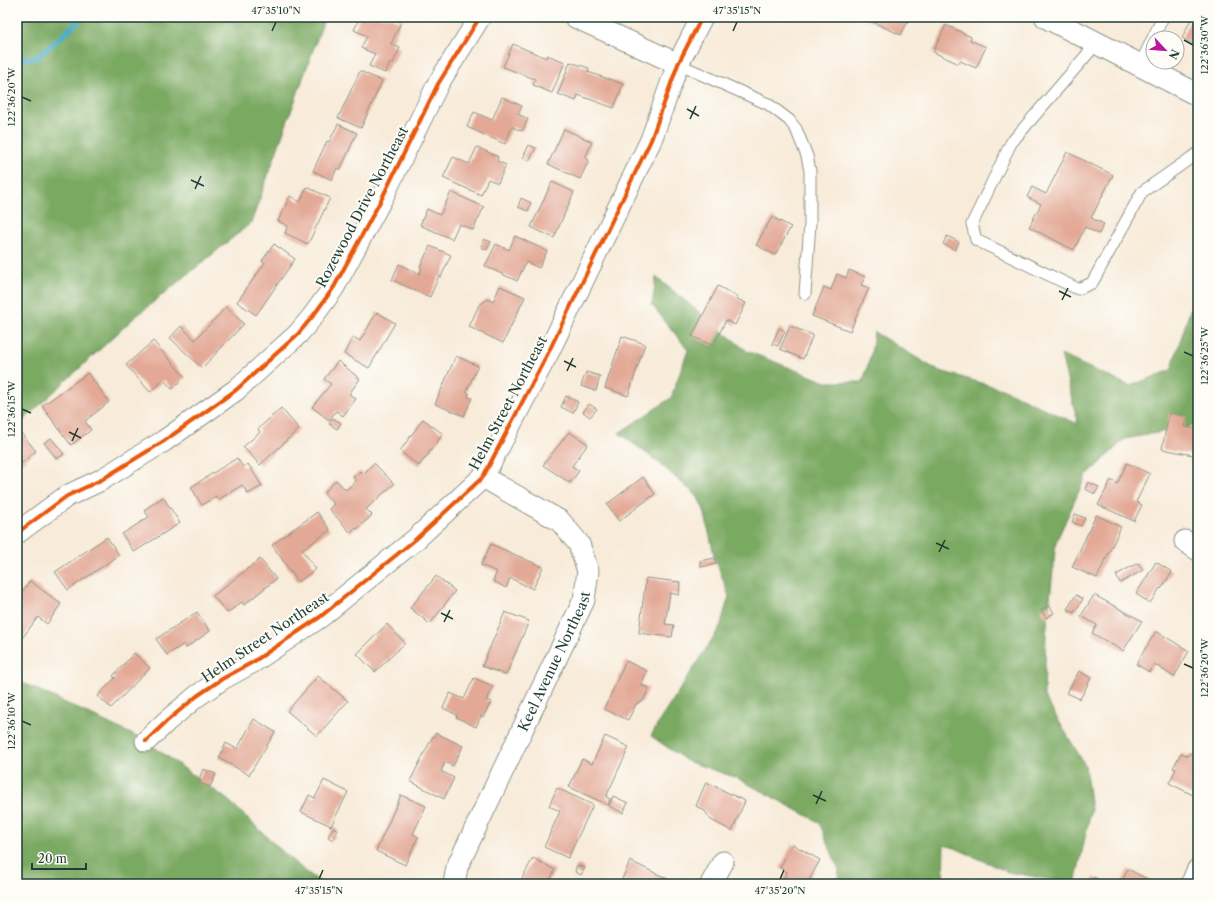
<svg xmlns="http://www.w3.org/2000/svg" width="1215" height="901" viewBox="0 0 1215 901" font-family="'Libre Caslon Text',serif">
<rect width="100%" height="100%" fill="#fdfcf7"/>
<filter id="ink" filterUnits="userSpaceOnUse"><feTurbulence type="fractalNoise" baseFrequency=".025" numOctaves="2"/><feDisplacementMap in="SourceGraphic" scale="8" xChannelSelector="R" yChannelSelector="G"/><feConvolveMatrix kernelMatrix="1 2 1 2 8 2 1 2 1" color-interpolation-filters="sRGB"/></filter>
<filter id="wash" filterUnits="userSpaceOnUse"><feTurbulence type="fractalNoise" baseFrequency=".012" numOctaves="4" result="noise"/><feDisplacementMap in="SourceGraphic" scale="16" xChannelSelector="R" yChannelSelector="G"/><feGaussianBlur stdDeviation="0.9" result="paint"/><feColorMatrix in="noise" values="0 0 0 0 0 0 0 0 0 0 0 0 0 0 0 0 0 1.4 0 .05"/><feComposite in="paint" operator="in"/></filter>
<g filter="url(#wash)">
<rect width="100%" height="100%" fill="#f8ebd9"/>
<g fill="#7aa962" stroke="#4c734b">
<path d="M17,17H325L251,223L134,318L17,426Z"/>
<path d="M656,277L747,351L826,382H863L871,354L874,332L937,370L1002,389L1078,424L1061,355L1130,386L1171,370L1198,285V425L1125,439L1086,476L1056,542L1046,636L1044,696L1085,765L1091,810L1075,884L1008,872L955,848L944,845L943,884H838L839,870L819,822L737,778L687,761L651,736L660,720L720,627L729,596L714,555L704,510L697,496L658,462L619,433L671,398L688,350L652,305Z"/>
<path d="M17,680L146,741L228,800L296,864L323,884H17Z"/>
</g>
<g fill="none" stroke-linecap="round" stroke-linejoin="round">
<path stroke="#48acc7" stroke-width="5.5" d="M17,60L38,57L83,17"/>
</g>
<g id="blocks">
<g fill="#e3a996">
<path d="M360,17H390L401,22L391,44L400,48L393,63L391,62L385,73L369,66L375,54L361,48L367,36L354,30Z"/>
<path d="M862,17H910L901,35Z"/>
<path d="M1192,17H1198V43L1197,46L1182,38Z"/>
<path d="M946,25L971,37L970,40L986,47L976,68L960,61L959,64L933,52Z"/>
<path d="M513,44L546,58L547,55L565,62L552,93L533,85L535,79L503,67Z"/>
<path d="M570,62L589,68L588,72L623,84L614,108L578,95L576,101L558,94Z"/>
<path d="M360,71L382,81L361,128L338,118Z"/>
<path d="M502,97L522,106L518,114L528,119L522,131L512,127L505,144L467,127L474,112L492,120Z"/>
<path d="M338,124L357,133L340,170L337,168L332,180L313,171L327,141L329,142Z"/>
<path d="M564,129L592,142L585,158L589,160L580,179L548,164Z"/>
<path d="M529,145L536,148L529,161L523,158Z"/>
<path d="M477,147L498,157L497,161L506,165L498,183L488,179L481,195L443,178L453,157L469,164Z"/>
<path d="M1067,152L1113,175L1091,218L1104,224L1099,234L1085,227L1074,250L1029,227L1041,204L1027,197L1032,187L1046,194Z"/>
<path d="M552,182L574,192L554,238L531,227Z"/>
<path d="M307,187L330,198L308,244L285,233L288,226L278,221L290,196L300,202Z"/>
<path d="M451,192L484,207L473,230L459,224L452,239L420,225L427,209L440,215Z"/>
<path d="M521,198L531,203L528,211L518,207Z"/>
<path d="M772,217L791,227L775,255L756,245Z"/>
<path d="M515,236L547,251L539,268L526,262L517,281L485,266L496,244L509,250Z"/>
<path d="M947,236L959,242L955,250L943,244Z"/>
<path d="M484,239L491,242L487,250L481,247Z"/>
<path d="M274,244L295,259L256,315L237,302L265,263L262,261Z"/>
<path d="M430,246L451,255L441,277L439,276L430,297L392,280L399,264L419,274L422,268L420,267Z"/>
<path d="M849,270L865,277L861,285L869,288L850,331L812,316L824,287L831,290L837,274L846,278Z"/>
<path d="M500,286L525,297L503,343L469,327L479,305L488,299L493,302Z"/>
<path d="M718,286L738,297L737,299L746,303L735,325L726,320L713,346L692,336Z"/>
<path d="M226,307L244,324L202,368L170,338L181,326L195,340Z"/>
<path d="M377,312L395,323L369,368L344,354L353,337L360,341Z"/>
<path d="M790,326L813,335L803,359L780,349Z"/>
<path d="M779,328L785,331L778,346L772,344Z"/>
<path d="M622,336L645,344L628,396L605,388Z"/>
<path d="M153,341L185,377L172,389L164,380L150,392L126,365Z"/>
<path d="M456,356L478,366L466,392L469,393L468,397L472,398L464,416L435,404Z"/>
<path d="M338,361L360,379L349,394L356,399L343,416L336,411L329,420L312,407L331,384L324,379Z"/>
<path d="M586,372L600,376L596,391L581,386Z"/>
<path d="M88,373L109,402L85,421L91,430L71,445L42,406Z"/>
<path d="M566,396L578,402L573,413L561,407Z"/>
<path d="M589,404L597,409L590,417L583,412Z"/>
<path d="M281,408L299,429L260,465L243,447L260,432L258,429Z"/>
<path d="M1169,413L1186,416L1184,427L1198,429V456L1162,449Z"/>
<path d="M333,418L341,423L337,429L329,424Z"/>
<path d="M423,419L443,434L419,466L400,451Z"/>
<path d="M17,428L36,451L17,467Z"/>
<path d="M569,432L588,444L572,466L579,471L570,483L543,465Z"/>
<path d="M51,438L64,454L57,459L44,443Z"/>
<path d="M237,458L243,467L248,464L262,486L248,494L242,485L218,500L216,496L202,505L191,487Z"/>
<path d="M374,463L394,484L366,509L372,515L357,529L356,528L351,533L329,509L334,504L324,493L336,480L346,490L356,481L353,477L360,471L363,474Z"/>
<path d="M1127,463L1150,474L1136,502L1142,505L1134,521L1098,505L1111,480L1117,484Z"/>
<path d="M643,477L655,494L619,521L607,504Z"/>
<path d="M1088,482L1099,487L1095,494L1085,489Z"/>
<path d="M163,497L180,523L134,552L122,534L149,517L144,510Z"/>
<path d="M317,512L330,530L302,550L316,569L298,582L272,545Z"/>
<path d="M1075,514L1085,518L1081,526L1072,522Z"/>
<path d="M1096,515L1121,527L1097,578L1072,567Z"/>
<path d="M107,537L119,555L68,590L55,572Z"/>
<path d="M491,544L543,567L533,589L510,578L506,588L493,581L497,572L481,565Z"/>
<path d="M715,558L716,564L701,567L700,561Z"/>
<path d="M260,559L276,579L244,605L242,602L227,613L213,596Z"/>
<path d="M1156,562L1172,572L1161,589L1160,588L1150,603L1136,594Z"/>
<path d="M1138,563L1143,570L1120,583L1116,575Z"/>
<path d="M436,576L455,591L430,624L410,608Z"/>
<path d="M646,578L680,582L679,595L670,593L665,624L674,625L672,637L639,633Z"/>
<path d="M30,581L61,604L47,624L38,617L17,645V598Z"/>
<path d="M1076,595L1083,599L1074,613L1067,609Z"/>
<path d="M1094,595L1142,621L1123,651L1092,633L1097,625L1081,616Z"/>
<path d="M1049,605L1054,613L1046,618L1041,610Z"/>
<path d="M197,612L210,631L186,648L184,644L167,655L156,639Z"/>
<path d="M505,612L529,621L506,675L482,666Z"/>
<path d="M387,624L405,643L375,672L357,654Z"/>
<path d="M1156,631L1189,651L1174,677L1154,664L1149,672L1136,664Z"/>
<path d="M134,653L150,668L111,708L98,696L115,678L113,676Z"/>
<path d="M626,661L647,671L641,685L649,688L643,701L636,704L628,720L604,709Z"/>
<path d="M1079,671L1091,678L1080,699L1067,693Z"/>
<path d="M318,676L348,701L317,736L287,711Z"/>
<path d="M474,678L493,686L486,700L491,702L483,717L481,716L476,727L456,717L457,715L443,708L450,693L464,699Z"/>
<path d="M254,719L275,732L249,775L219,758L226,743L237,749Z"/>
<path d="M436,733L463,746L453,766L445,762L441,771L454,778L444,799L410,781L433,736L434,737Z"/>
<path d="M605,736L629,747L606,797L610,799L608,805L569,787L582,759L592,764Z"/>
<path d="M1181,753L1188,756L1190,753L1197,757L1195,760L1198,762L1197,778L1198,786L1193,795L1169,783L1176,769L1173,768Z"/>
<path d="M203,769L216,774L210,787L198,782Z"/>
<path d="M324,780L348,792L331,826L301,812L309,795L315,798Z"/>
<path d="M706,782L745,801L732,831L711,820L705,811L696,806Z"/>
<path d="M557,788L593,805L568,858L544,847L560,811L549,806Z"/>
<path d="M401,795L426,806L413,834L418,837L405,865L376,851Z"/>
<path d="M613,796L628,803L623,813L609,806Z"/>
<path d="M333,827L338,830L333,840L328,837Z"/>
<path d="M792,844L820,860L807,884L804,882L803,884H781L787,872L780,868Z"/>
<path d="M533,858L555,870L548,884H519Z"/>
<path d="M630,861L672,881L671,884H626L627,882L622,879Z"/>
<path d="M577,865L585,868L581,875L575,872Z"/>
<path d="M1128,869L1151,881L1150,884H1121Z"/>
<path d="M1094,877L1107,884H1090Z"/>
</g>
</g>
</g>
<g filter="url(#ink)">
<use href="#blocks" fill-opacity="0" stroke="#8c9486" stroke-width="1"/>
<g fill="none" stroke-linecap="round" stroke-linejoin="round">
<defs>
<g id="lane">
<path d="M1097,43L1011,143L972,224L976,240L1078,289L1092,283L1142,192L1198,153"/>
<path d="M678,64L768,104L789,120L796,129L807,156L810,171V223L805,294"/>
<path d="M1140,65L1163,17"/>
</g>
<g id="street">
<path d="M575,17L678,64"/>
<path d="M17,533L67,496L101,480L164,441L236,390L298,334L313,316L334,287L382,198L438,84L480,17"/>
<path d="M1185,541L1198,550"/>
<path d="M146,741L167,721L197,696L222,679L253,662L320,617L416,539L483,477L549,351L651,140L678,64L702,17"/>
<path id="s1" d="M454,884L457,867L584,600L588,571L579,544L560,521L483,477"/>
<path d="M711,884L723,862"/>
</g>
<g id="secondary">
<path d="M1046,17L1198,95"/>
<path d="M1192,884L1198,870"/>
</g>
</defs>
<use href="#lane" stroke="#8c9486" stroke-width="13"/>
<use href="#street" stroke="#8c9486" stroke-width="23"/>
<use href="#secondary" stroke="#8c9486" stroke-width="24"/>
<use href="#lane" stroke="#fff" stroke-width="11"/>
<use href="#street" stroke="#fff" stroke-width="21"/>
<use href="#secondary" stroke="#fff" stroke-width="22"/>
<defs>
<g id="cycleway">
<path d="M17,533L67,496L101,480L164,441L236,390L298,334L313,316L334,287L382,198L438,84L480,17"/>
<path d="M146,741L167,721L197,696L222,679L253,662L320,617L416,539L483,477L549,351L651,140L678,64L702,17"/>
</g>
</defs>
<use href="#cycleway" stroke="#fdfcf7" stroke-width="6"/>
<use href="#cycleway" stroke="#e8590c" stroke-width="4"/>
</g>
</g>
<path fill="none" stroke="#1f3d34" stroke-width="1.5" d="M272,31L276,22M733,31L737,22M1184,40L1193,45M22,97L31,101M687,109L699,116M690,119L696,106M191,180L204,186M195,189L201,176M1059,291L1071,297M1062,300L1068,288M1184,352L1193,356M564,361L576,367M567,371L573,358M22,409L31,413M69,432L81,438M72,441L78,428M936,543L949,549M939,552L945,540M441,613L453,619M444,622L450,610M1184,664L1193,668M22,721L31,725M813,795L826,801M816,804L822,791M319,879L323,870M780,879L784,870"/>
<g text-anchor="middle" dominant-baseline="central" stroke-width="4" stroke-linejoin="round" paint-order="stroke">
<g font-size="14" fill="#1f3d34" stroke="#fdfcf7">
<text transform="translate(362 207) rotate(-62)">Rozewood Drive Northeast</text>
<text transform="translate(508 403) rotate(-62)">Helm Street Northeast</text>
<text transform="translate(265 637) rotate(-34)">Helm Street Northeast</text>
<text stroke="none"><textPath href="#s1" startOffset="245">Keel Avenue Northeast</textPath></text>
</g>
</g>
<rect width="1215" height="901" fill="none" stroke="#fdfcf7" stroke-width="44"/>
<g transform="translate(1165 50) rotate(116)"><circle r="19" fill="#fdfcf7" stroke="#a4b0a9"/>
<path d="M0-3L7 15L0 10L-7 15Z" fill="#b5179e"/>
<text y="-6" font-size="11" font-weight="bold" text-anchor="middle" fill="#1f3d34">N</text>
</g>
<path d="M32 863v6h54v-6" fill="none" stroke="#1f3d34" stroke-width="2"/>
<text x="38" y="863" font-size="12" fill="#1f3d34" stroke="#fdfcf7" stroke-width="3" paint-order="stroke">20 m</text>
<rect x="22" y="22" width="1171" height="857" fill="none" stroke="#1f3d34" stroke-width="1.5"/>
<g font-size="10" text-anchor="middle" fill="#1f3d34">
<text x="276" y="14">47°35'10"N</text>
<text x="737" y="14">47°35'15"N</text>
<text transform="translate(1204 45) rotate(-90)" y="4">122°36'30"W</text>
<text transform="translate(11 97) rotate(-90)" y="4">122°36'20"W</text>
<text transform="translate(1204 356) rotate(-90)" y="4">122°36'25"W</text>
<text transform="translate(11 409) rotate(-90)" y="4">122°36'15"W</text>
<text transform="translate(1204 668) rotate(-90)" y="4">122°36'20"W</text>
<text transform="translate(11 721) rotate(-90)" y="4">122°36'10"W</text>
<text x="319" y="894">47°35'15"N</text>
<text x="780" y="894">47°35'20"N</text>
</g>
</svg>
